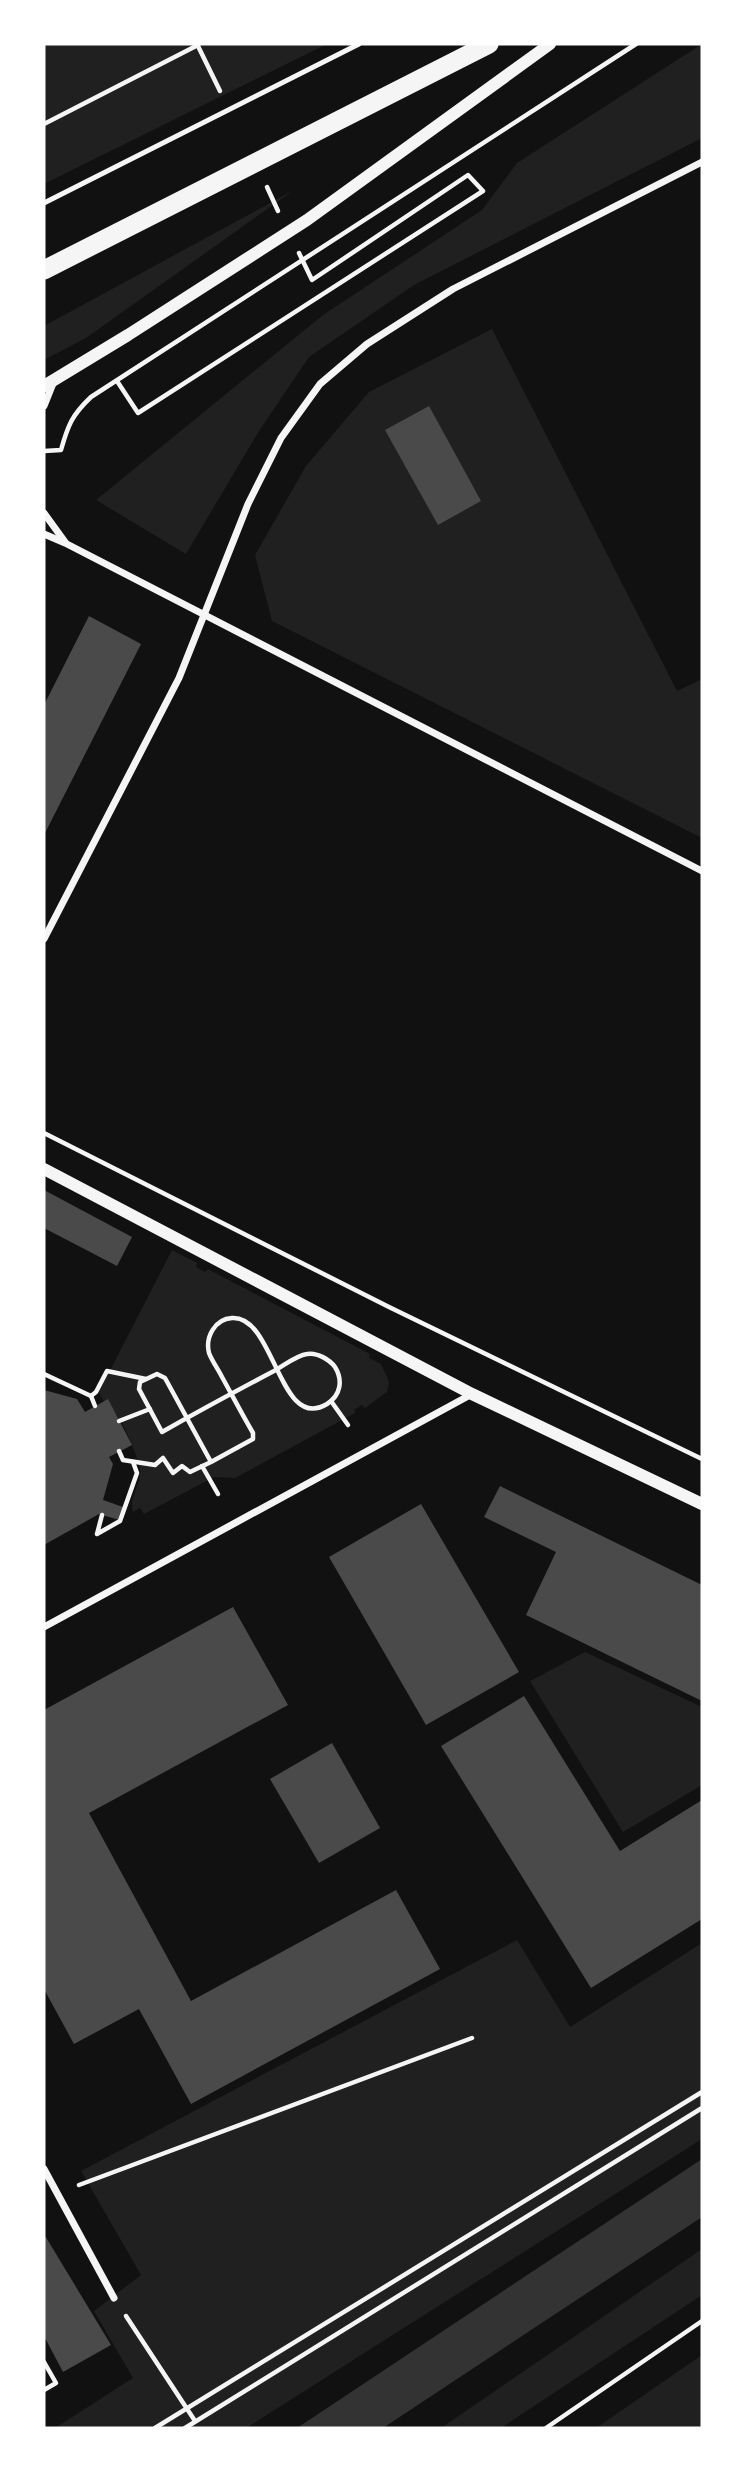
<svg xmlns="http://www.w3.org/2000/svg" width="746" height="2472" viewBox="0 0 746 2472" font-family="Mulish,sans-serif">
<rect width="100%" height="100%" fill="#111"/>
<g fill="#202020">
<path d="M44,44H327L44,184Z"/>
<path d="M702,44V138L414,285L309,357L259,431L186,554L96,500L323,315L482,210L517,163Z"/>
<path d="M294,190L86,338L44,360V326Z"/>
<path d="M492,329L677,691L702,679V838L272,621L255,555L306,466L369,392Z"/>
<path d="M172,1250L197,1263L196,1267L205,1272L208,1269L370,1354L369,1358L381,1364L389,1382L387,1392L365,1408L362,1405L354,1410L355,1413L235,1478L214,1477L144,1514L140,1508L133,1512C128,1497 142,1484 140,1469C136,1452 124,1422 112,1409C106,1402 102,1401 99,1392Z"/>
<path d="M585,1652L702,1707V1785L623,1832L530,1681Z"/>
<path d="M517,1940L570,2027L702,1943V2139L246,2428H55L133,2378L94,2311L141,2275L81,2171Z"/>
<path d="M702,2249V2295L501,2428H441Z"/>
<path d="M702,2355V2428H596Z"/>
</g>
<path fill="#333" d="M702,2159V2217L383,2428H297Z"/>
<g fill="#4a4a4a">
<path d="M429,406L481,501L438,525L385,430Z"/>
<path d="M89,616L141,644L44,835V705Z"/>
<path d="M44,1190L132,1237L117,1266L44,1228Z"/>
<path d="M44,1390L77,1399L85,1412L108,1399L132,1445L109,1457L113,1464L103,1500L123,1507L119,1520L99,1514L44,1545Z"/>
<path d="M500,1486L702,1585V1701L526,1615L556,1552L484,1517Z"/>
<path d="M421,1504L519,1672L426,1725L329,1557Z"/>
<path d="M233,1607L288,1705L89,1813L191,2001L396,1890L440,1969L191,2104L139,2009L74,2044L44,1989V1710Z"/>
<path d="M524,1696L620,1851L702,1800V1919L591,1988L441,1746Z"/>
<path d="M332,1743L380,1828L319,1863L270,1779Z"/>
<path d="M44,2234L111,2345L63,2372L44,2336Z"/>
</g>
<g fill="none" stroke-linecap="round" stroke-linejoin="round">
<g stroke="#f5f5f5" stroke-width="4.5">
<path d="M197,44L220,91"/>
<path d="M44,124L198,45"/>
<path d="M267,187L278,211"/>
<path d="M117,381L138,413L483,191L468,175L312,280L299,253"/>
<path d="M44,451L61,450C68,425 72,415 91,397L636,44"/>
<path d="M44,1133L389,1307L702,1459"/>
<path d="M44,1374L91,1396L95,1406"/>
<path d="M91,1396L96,1392L107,1371L146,1379"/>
<path d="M331,1401L348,1425"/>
<path d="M119,1421L150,1409"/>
<path d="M119,1451L123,1460L155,1465L163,1458L173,1473L182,1466L190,1472L211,1462L165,1378L157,1374L140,1382L139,1389L162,1432C199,1411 236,1391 274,1371C283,1366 297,1355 307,1354C317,1352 330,1360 335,1367C343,1380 341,1395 327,1404C279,1433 275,1315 232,1318C215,1319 205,1337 209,1353C212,1361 218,1369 222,1377C232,1395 242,1414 253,1433V1439L211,1462"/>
<path d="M202,1466L218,1494"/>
<path d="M102,1515L97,1534L120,1521L137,1473L133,1462"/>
<path d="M79,2185L472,2038"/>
<path d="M126,2316L195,2421"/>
<path d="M44,2362L56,2383L44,2390"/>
<path d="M155,2428L702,2092"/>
<path d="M185,2428L702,2108"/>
<path d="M546,2428L702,2321"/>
</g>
<path stroke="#f5f5f5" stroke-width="5" d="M44,203L359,44"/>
<g stroke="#f5f5f5" stroke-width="7">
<path d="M44,406L54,381"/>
<path d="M44,513L65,542"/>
<path d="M44,534L65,543L702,871"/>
<path d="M44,939L179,678L248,504L281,438L320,384L367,344L453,289L702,162"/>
<path d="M44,1627L472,1394"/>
<path d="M44,2169L114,2298"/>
</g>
<g stroke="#f5f5f5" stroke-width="12">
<path d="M44,386L128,335L307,220L550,44"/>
<path d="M44,1169L472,1394L702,1504"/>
</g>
<path stroke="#f5f5f5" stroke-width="19" d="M44,270L489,44"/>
</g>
<rect width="746" height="2472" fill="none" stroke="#ffffff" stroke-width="91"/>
</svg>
